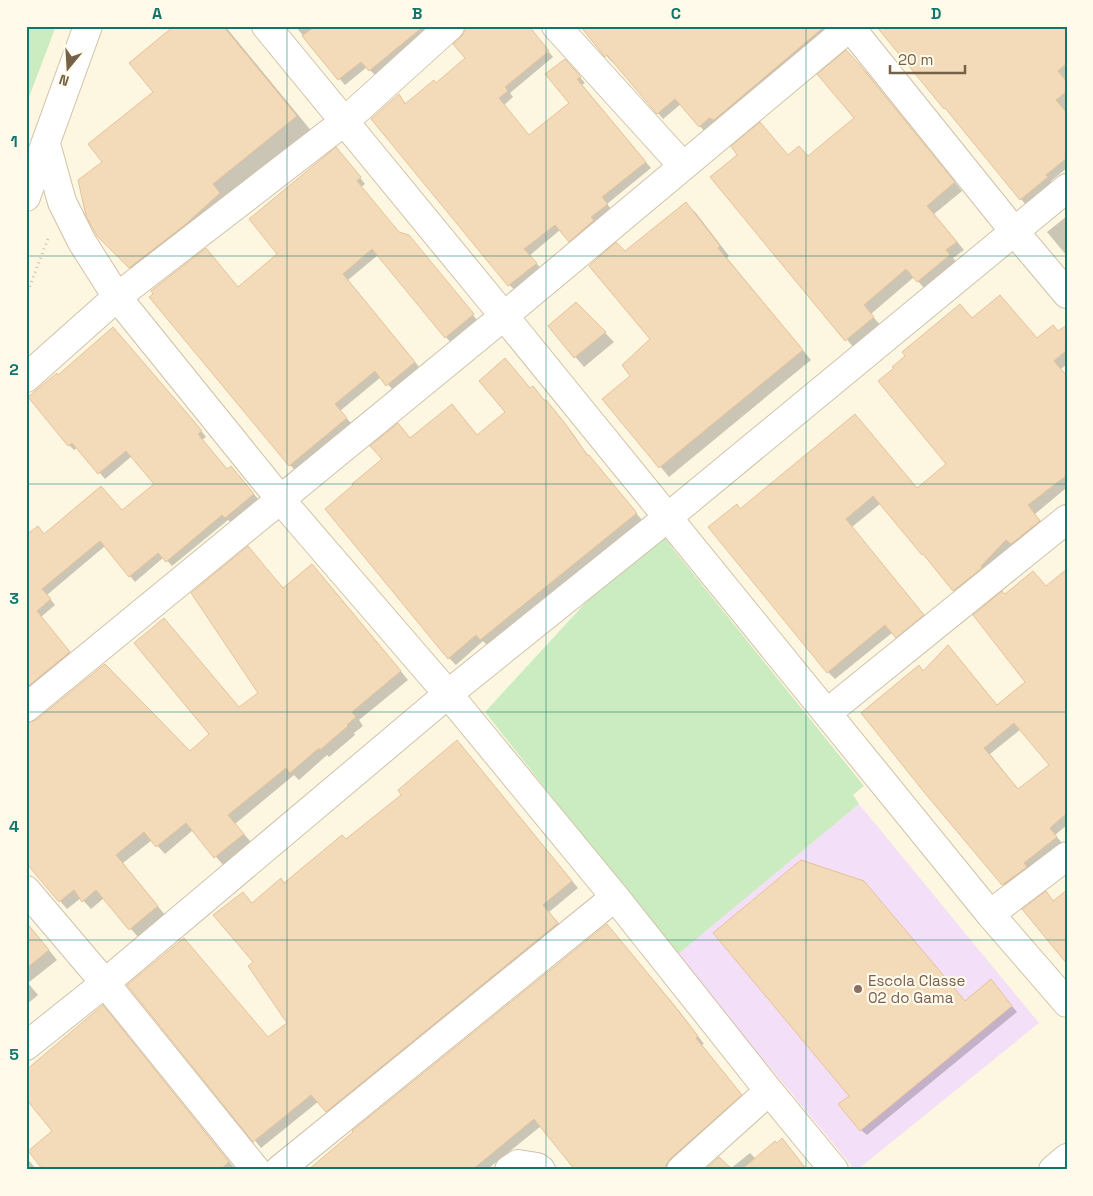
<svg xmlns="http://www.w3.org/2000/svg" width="1093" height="1196" viewBox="0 0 1093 1196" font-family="'Space Grotesk',sans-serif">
<rect width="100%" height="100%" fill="#fdf7e2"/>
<path fill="#f4dff9" d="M859,804L1039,1023L857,1170H855L677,955Z"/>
<g fill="#cbebc0">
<path d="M26,26H56L26,105Z"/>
<path d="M656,526L674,550L864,786L853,795L859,804L677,955L485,712Z"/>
</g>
<g fill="#0003" fill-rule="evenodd">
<path d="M176,26H225L313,133L147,285L98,235L104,162L155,92Z"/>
<path d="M295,26H437L376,76L367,67L345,85Z"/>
<path d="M466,26H535L531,30L553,57L510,93L513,97L504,105L529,136L571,103L570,66L585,83L582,85L651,168L607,204L612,210L575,246L560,230L529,256L542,269L515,290L509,285L399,95L406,104L436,84L467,58L461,38L466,31Z"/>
<path d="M741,26H838L705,132L681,104L663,119L614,60L612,62L590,38Z"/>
<path d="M1067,26V168L1051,181L1052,183L1026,205L945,108Z"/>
<path d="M846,52L867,73L962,191L934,214L964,250L953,258L957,263L925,289L914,277L871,314L881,326L854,348L712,177L788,156L808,157L855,118Z"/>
<path d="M342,155L365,184L361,187L400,234L411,240L478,321L451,343L378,255L348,280L420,368L393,390L381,377L340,411L352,424L295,470L290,465L238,288L279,254Z"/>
<path d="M686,204L696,213L729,256L727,258L811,360L669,477L604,399L632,376L651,339L625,253Z"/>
<path d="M1067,216V256L1047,232Z"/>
<path d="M576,303L614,342L584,367L549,326Z"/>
<path d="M972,319L1038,339L1059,333L1067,326V364L1061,369L1067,376V491L1065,489L1035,514L1047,529L961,598L880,504L852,527L930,623L904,644L893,632L835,679L828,672L741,510L917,489L948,464Z"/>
<path d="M58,376L192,419L206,437L202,440L228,470L236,473L259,500L232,523L228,520L172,566L164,557L135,582L105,546L47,595L55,605L41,617L75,658L32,692L26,686L45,535L123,511L155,484L132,456L105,479L78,447L74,450L69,445Z"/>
<path d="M531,389L552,408L571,431L589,457L642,520L488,646L483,641L456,665L449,658L384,459L398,424L411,439L459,413L478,436Z"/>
<path d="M248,548L284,589L320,574L408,680L359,720L363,726L354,733L355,735L329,757L327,755L299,780L294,775L235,824L251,842L223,865L193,830L165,854L152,840L123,863L165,915L138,937L104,898L91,909L81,898L67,909L60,901L190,752L240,709L260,693Z"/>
<path d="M1067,571V825L1055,835L1063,844L1009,891L925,791L924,672L948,646L998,706L1027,682L1005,596L1047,587ZM1021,729L1050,766L1019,790L990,754Z"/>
<path d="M464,749L578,888L549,912L564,930L334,1118L319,1101L261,1148L129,985L268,1038L288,1023L255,963L252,904L284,884L346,840Z"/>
<path d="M26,922L57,960L28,983L38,995L26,1005Z"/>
<path d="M613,932L680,1012L704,1044L702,1045L747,1102L674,1170H577L541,1126L489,1168L491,1170H309Z"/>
<path d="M991,981L1017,1012L867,1135L861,1130L851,1096Z"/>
<path d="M109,1013L235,1169V1170H86Z"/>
<path d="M782,1140L807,1170H707L730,1169L750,1153L756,1159Z"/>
<path d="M26,1157L37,1170H26Z"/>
</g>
<g fill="#f3dab9" stroke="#e6c399" fill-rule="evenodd">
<path d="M174,26H223L297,116L213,184L220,193L186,224L129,268L97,236L86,216L78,180L102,162L88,144L153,92L129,63Z"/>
<path d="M315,26H424L369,71L361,62L338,80L302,36Z"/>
<path d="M465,26H529L549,51L505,87L508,91L499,98L529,135L569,103L545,74L565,59L581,77L577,79L646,162L602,197L608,204L591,217L594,220L569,242L555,225L524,249L537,263L508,286L371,119L399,94L405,104L434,80L436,83L465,58L453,44L461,37L465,31Z"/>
<path d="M580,26H825L714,120L709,118L699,127L675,99L657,114L607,55L605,57Z"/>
<path d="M876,26H1067V63L1058,71L1067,82V91L1056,100L1067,113V158L1046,175L1048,177L1020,200L945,108L944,109Z"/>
<path d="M846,50L859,64L955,182L927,206L957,242L946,250L950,255L917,282L906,269L864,305L874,317L845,341L710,177L737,155L731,146L760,122L788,155L799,146L808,156L854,118L817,74Z"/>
<path d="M336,147L361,177L357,181L399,232L409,235L474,314L445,338L372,249L343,274L415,362L386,386L375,371L335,404L347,418L289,466L149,297L153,294L151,291L206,248L238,287L277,254L249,219Z"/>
<path d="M686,202L720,246L718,248L803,350L659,468L602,399L630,376L622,365L650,339L589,266L616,242L625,251Z"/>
<path d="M1000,295L1037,338L1053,325L1058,331L1067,325V350L1054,361L1067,376V475L1028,505L1040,521L1011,544L1006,540L981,566L982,568L953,591L923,554L922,555L873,496L846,519L924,615L896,638L885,625L827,673L708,527L737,504L740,509L855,414L917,488L946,464L878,381L894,368L892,367L905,356L902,352L960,304L972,318Z"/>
<path d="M576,302L606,332L574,358L548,326Z"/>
<path d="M113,327L186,412L202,431L198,434L227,469L231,466L254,494L225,518L222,515L166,562L158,553L129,577L100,541L42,589L51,599L37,611L70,652L26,688V535L38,526L44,534L101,486L122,510L154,484L126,451L98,474L72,443L68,446L28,397L57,373L58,375Z"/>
<path d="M505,358L530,388L533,386L544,400H546L564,422L588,456L589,455L637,513L480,640L476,635L448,659L325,509L353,485L352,484L382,459L370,446L398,423L410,438L452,404L477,435L505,412L479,381Z"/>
<path d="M248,546L283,588L312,564L401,671L352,712L356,717L347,725L348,726L320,750L319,748L290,773L286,768L228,815L244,834L214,858L186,823L156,847L144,832L116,855L158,906L129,930L96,890L82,902L74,890L59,902L26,863V723L36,720L105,664L190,751L209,734L134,643L164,618L239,707L258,693L191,593Z"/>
<path d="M1067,569V813L1050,828L1057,837L1024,863L1027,867L1002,885L924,792L861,713L919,665L923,671L948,645L997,705L1025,682L973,615L1002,591L1005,594L1033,571L1046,586ZM1014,723L1049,765L1018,789L984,748Z"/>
<path d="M457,740L572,881L543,905L558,923L326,1112L311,1095L253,1142L127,985L184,938L268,1037L287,1023L248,966L253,962L213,915L243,892L252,903L281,878L284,883L342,835L346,839L401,795L398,790Z"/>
<path d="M801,860L864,881L965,1001L991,979L1012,1006L860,1131L838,1104L849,1096L713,933Z"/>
<path d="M1067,890V964L1022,909L1046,891L1053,901Z"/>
<path d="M26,922L49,950L26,969Z"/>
<path d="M607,924L673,1004L698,1036L696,1038L742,1095L671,1158L666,1165V1170H575L534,1119L472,1170H308L353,1132L352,1131Z"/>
<path d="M103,1005L229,1162L220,1170H43L28,1151L52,1131L26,1099V1070Z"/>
<path d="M782,1138L807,1170H741L775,1141L777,1143Z"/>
<path d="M719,1157L733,1170H705Z"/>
</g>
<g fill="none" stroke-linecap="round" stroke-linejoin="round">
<defs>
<g id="street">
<path d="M556,26L683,166"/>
<path d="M850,27L1014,231L1067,294"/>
<path d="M26,378L117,297L345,121L450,26"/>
<path d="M26,708L504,316L851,26"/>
<path d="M827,713L1067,519"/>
<path d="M26,890L105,983L256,1170"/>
<path d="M990,914L1067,856"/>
<path d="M26,1046L105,983L448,694L667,518L1067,188"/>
<path d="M279,1170L615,897"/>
<path d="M509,1170L518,1164L537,1167L541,1170"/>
<path d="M681,1170L769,1091"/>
<path d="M1053,1170L1067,1158"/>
</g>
<g id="secondary">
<path d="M266,26L504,316L990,914L1067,1003"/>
<path d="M46,144L62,202L82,242L117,297L280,499L448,694L615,897L769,1091L834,1170"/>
<path d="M26,197L88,26"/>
</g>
</defs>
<use href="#street" stroke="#d0c2ac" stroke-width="30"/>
<use href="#secondary" stroke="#d2c1a6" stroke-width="30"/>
<path stroke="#d8bd9c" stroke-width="3" stroke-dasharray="1 4" stroke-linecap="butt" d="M26,296L49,236"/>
<use href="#street" stroke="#fff" stroke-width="28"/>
<use href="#secondary" stroke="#fff" stroke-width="28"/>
</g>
<path fill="none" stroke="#0f766e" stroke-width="1" stroke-opacity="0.55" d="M287,26V1170M546,26V1170M806,26V1170M26,256H1067M26,484H1067M26,712H1067M26,940H1067"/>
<circle fill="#8d6e63" stroke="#fffae9" stroke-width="2" cx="858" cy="989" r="5"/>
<g text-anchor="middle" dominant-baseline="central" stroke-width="4.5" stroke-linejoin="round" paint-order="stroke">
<g font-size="15" fill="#785e54" stroke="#fffae9" text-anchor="start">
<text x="868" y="980">Escola Classe<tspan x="868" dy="17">02 do Gama</tspan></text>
</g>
</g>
<rect width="1093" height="1196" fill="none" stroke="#fffae9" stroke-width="55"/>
<g transform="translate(68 68) rotate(198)" stroke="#fffae9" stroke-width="4" paint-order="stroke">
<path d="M0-4L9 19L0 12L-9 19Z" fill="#756048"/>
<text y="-8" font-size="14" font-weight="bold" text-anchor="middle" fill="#756048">N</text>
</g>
<path d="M890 65v8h75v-8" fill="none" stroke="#756048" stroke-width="2.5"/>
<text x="898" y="65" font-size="15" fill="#756048" stroke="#fffae9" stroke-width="4" paint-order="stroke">20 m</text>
<rect x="28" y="28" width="1038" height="1140" fill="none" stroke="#0f766e" stroke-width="2"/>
<g font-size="16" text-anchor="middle" font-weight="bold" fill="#0f766e">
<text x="157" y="19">A</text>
<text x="417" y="19">B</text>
<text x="676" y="19">C</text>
<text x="936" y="19">D</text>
<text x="14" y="147">1</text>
<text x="14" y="375">2</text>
<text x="14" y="604">3</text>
<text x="14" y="832">4</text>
<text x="14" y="1060">5</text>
</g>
</svg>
